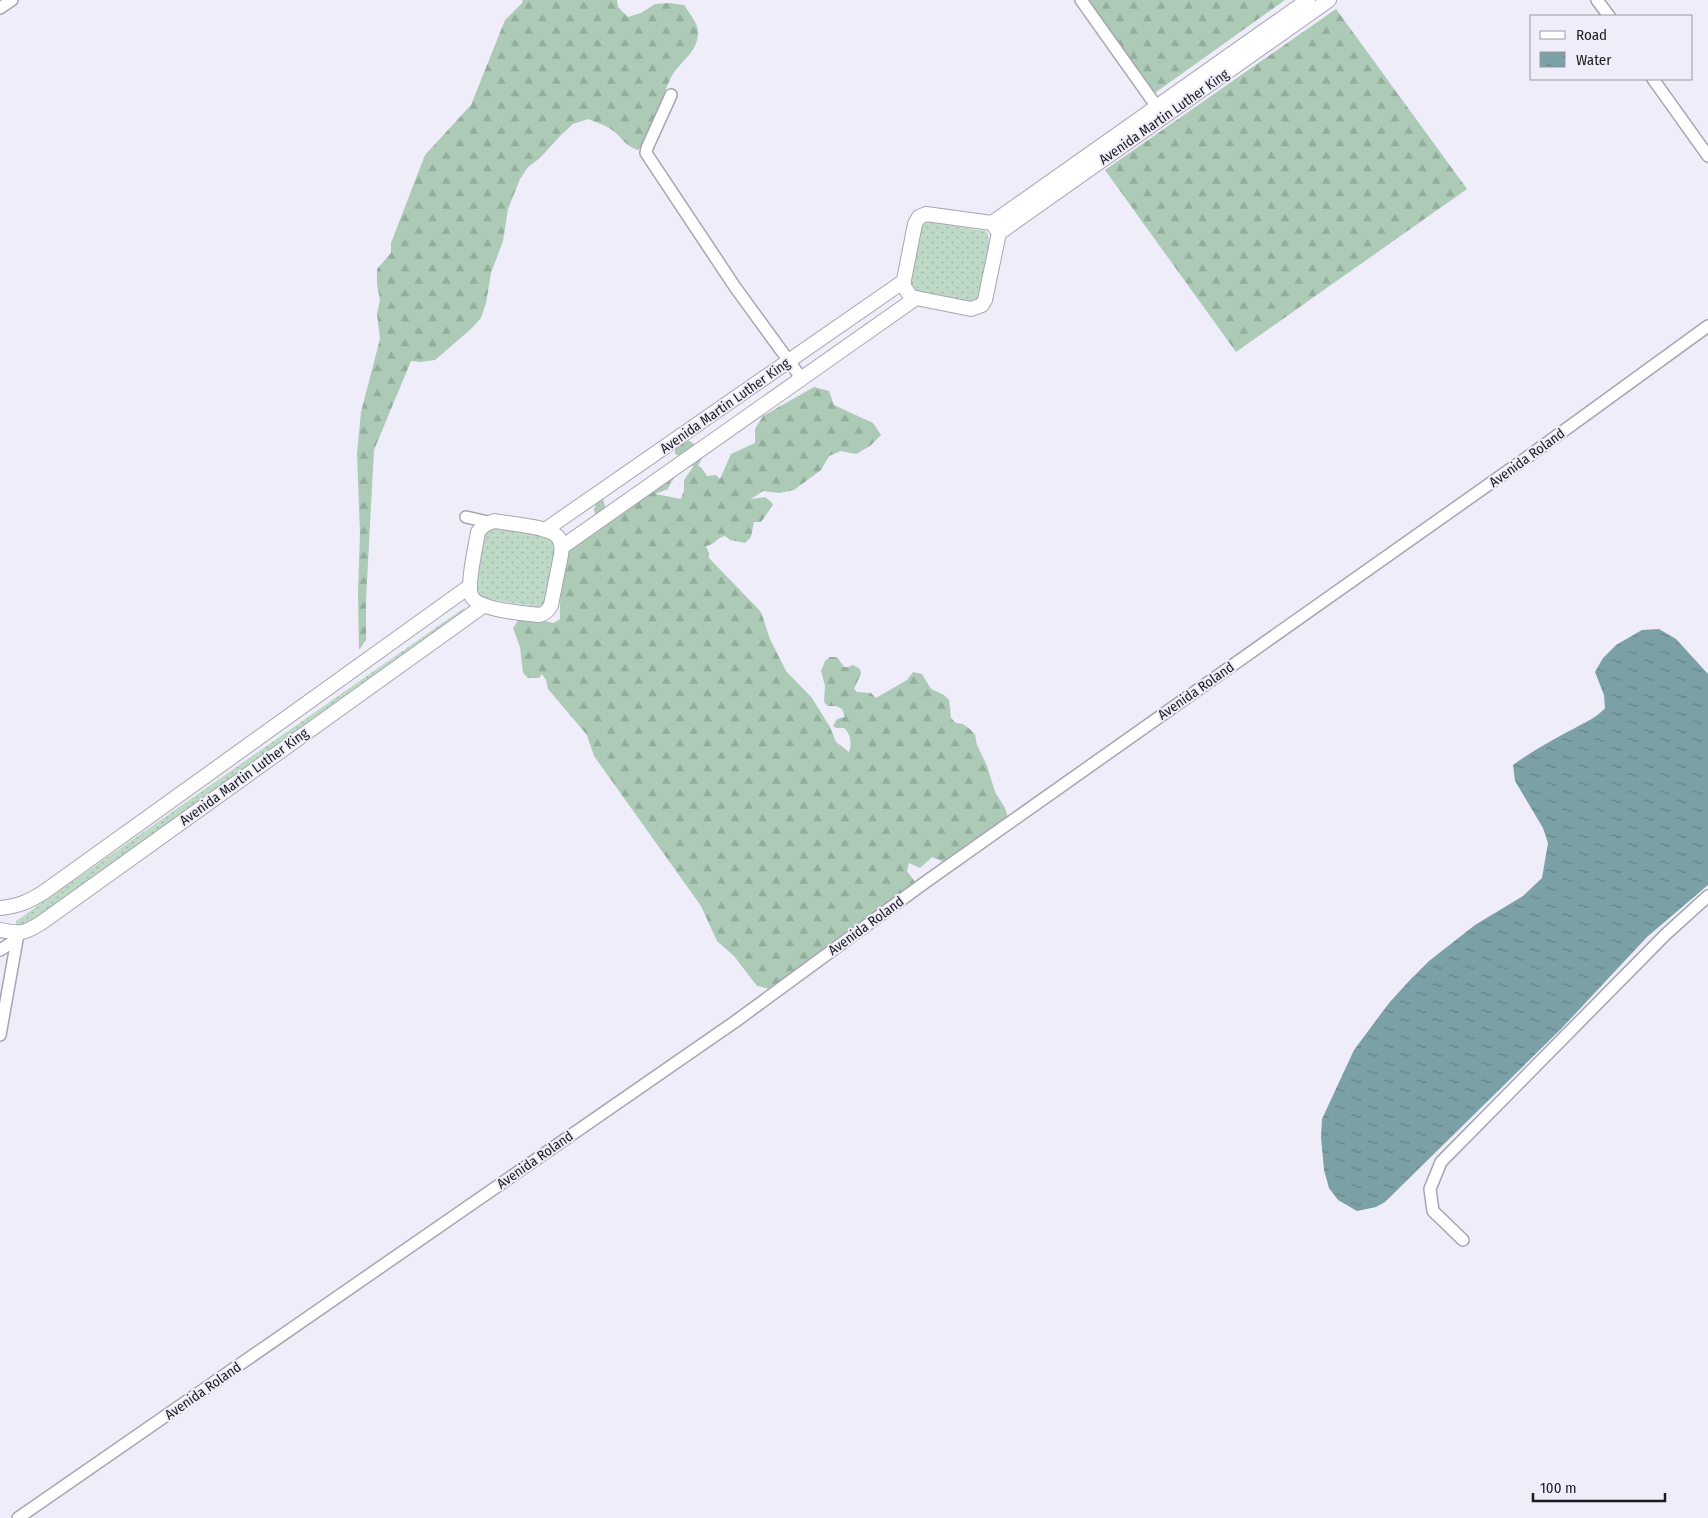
<svg xmlns="http://www.w3.org/2000/svg" width="1708" height="1518" viewBox="0 0 1708 1518" font-family="'Fira Sans Condensed',sans-serif">
<defs>
<pattern id="grass-dots" width="8" height="8" patternUnits="userSpaceOnUse" patternTransform="scale(1.25)"><rect width="8" height="8" fill="#bedac7"/><path d="M2 2h.1M6 6h.1" fill="none" stroke="#a3baab" stroke-width="1.8" stroke-linecap="round"/></pattern>
<pattern id="forest-firs" width="22" height="20" patternUnits="userSpaceOnUse" patternTransform="scale(1.25)"><rect width="22" height="20" fill="#accab6"/><path d="M5 1l3.5 6h-7zM16 11l3.5 6h-7z" fill="#93ad9c"/></pattern>
<pattern id="water-ripples" width="26" height="14" patternUnits="userSpaceOnUse" patternTransform="scale(1.25)"><rect width="26" height="14" fill="#7ba1a6"/><path d="M2 4q2-2 4 0t4 0M15 11q2-2 4 0t4 0" fill="none" stroke="#648287"/></pattern>
</defs>
<rect width="100%" height="100%" fill="#eeedf9"/>
<g fill="url(#grass-dots)">
<path d="M927,222L986,231L988,234L989,242L980,298L971,304L915,291L911,284L919,229L920,226Z"/>
<path d="M496,528L551,537L557,547L546,599L543,604L538,607L482,598L475,593L485,535L490,530Z"/>
<path d="M464,608L468,614L22,929L16,927V921Z"/>
</g>
<g fill="url(#forest-firs)">
<path d="M522,0H617L618,7L628,17L641,13L655,4L669,3L684,5C689,13 698,23 698,32C698,50 685,58 675,71C661,91 661,118 649,139C646,143 642,147 638,150C626,145 626,143 617,134C609,126 598,123 588,119L573,124L561,135L540,158L528,167L520,179L508,209L503,241L491,273L486,303L481,318L471,329L435,360L420,362L411,361L374,450L366,600V640L359,650L358,593L360,533L357,454L361,412L380,339L377,314L380,300L377,284V269L391,253V243L425,155L471,105L505,20L523,2Z"/>
<path d="M1088,0H1285L1152,95Z"/>
<path d="M1336,9L1467,189L1236,352L1105,170Z"/>
<path d="M814,387L829,391L834,405L873,423L881,435L870,446L856,454L841,451L829,456L821,470L794,490L779,493L763,491L751,499L765,497L771,502L773,505L761,522H754L751,537L745,543L730,540L725,536C718,537 714,545 706,546L709,553V558L761,612L770,639L786,671L812,698L830,727L836,742L849,752C852,744 851,734 844,728H836L833,726L837,719L845,717L842,709L836,706H828L824,702L825,686L821,671L825,661L830,657H837L844,667H848L853,665L860,669L861,674L854,689L857,692L871,693L876,698L907,680L913,672L922,674L931,689L944,695L949,700L951,718L956,723L963,724L971,730L975,735L977,745L987,766L995,792L1005,808L1008,818L944,862L932,857L920,868L909,863L907,871L915,882L789,979L770,989L757,986L734,956L717,941L701,906L594,756L587,735L548,689L546,680L542,674L539,678H528L523,673L520,647L513,628L520,618H528L554,623L560,619C559,596 564,571 566,548L596,518L594,509L597,502L603,499L607,513L676,474C674,480 670,483 668,489L655,494L681,499L684,490V480L693,467L689,460L675,454V446L685,438L694,444H699L703,456L698,466L701,467L707,476L716,475L720,479L731,454L755,443V429L763,416Z"/>
</g>
<path fill="url(#water-ripples)" d="M1659,629L1676,639L1708,674V885L1647,937L1561,1029L1385,1202L1376,1207L1357,1211L1338,1200L1329,1188L1324,1170L1321,1137L1322,1119L1354,1050L1389,1003L1409,981L1429,961L1475,925L1523,896L1542,878L1548,843L1543,828L1515,781L1513,765C1532,751 1554,739 1575,728C1587,721 1595,719 1605,708L1604,695L1595,672L1603,658L1616,645L1642,630Z"/>
<g fill="none" stroke-linecap="round" stroke-linejoin="round">
<defs>
<g id="minor">
<path d="M1081,0L1157,107"/>
<path d="M1597,0L1609,16"/>
<path d="M0,8L12,0"/>
<path d="M1653,79L1708,156"/>
<path d="M671,95L647,148L646,153L735,287L802,379"/>
<path d="M466,517L488,522"/>
<path d="M0,950L16,940"/>
<path d="M0,1035L18,934"/>
<path d="M1463,1240L1433,1211L1430,1189L1441,1162L1665,935L1708,896"/>
<path d="M18,1518L736,1021L927,881L1529,456L1708,326"/>
</g>
<g id="major">
<path d="M926,214L992,223L999,233L985,300L982,305L971,309L911,297L903,285L915,224L919,217Z"/>
<path d="M992,223L1308,0"/>
<path d="M999,233L1329,0"/>
<path d="M495,521C509,524 548,526 557,536C562,541 562,548 561,555L551,605C548,611 545,614 538,615C524,613 479,610 472,597C466,588 476,545 478,532C483,525 487,523 495,521Z"/>
<path d="M545,530L904,281"/>
<path d="M562,547L916,298"/>
<path d="M0,908C19,906 28,902 44,892L470,586"/>
<path d="M0,930C21,934 23,934 41,923L483,606"/>
</g>
</defs>
<use href="#minor" stroke="#a6a5b1" stroke-width="14"/>
<use href="#major" stroke="#a6a5b1" stroke-width="16"/>
<use href="#minor" stroke="#fff" stroke-width="11"/>
<use href="#major" stroke="#fff" stroke-width="14"/>
</g>
<g text-anchor="middle" dominant-baseline="central" stroke-width="4" stroke-linejoin="round" paint-order="stroke">
<g font-size="14" fill="#1c1c20" stroke="#eeedf9">
<text transform="translate(1164 117) rotate(-35)">Avenida Martin Luther King</text>
<text transform="translate(725 406) rotate(-35)">Avenida Martin Luther King</text>
<text transform="translate(1527 458) rotate(-36)">Avenida Roland</text>
<text transform="translate(1196 691) rotate(-35)">Avenida Roland</text>
<text transform="translate(244 777) rotate(-36)">Avenida Martin Luther King</text>
<text transform="translate(866 926) rotate(-36)">Avenida Roland</text>
<text transform="translate(535 1160) rotate(-35)">Avenida Roland</text>
<text transform="translate(203 1391) rotate(-35)">Avenida Roland</text>
</g>
</g>
<rect x="1530" y="15" width="162" height="65" fill="#eeedf9" stroke="#9a99a2"/>
<rect x="1540" y="31" width="25" height="8" fill="#ffffff" stroke="#9a99a2"/>
<text x="1576" y="40" font-size="15" fill="#1c1c20">Road</text>
<rect x="1540" y="52" width="25" height="15" fill="url(#water-ripples)" stroke="#9a99a2"/>
<text x="1576" y="65" font-size="15" fill="#1c1c20">Water</text>
<path d="M1533 1493v8h132v-8" fill="none" stroke="#1c1c20" stroke-width="2.5"/>
<text x="1540" y="1493" font-size="15" fill="#1c1c20" stroke="#eeedf9" stroke-width="4" paint-order="stroke">100 m</text>
</svg>
